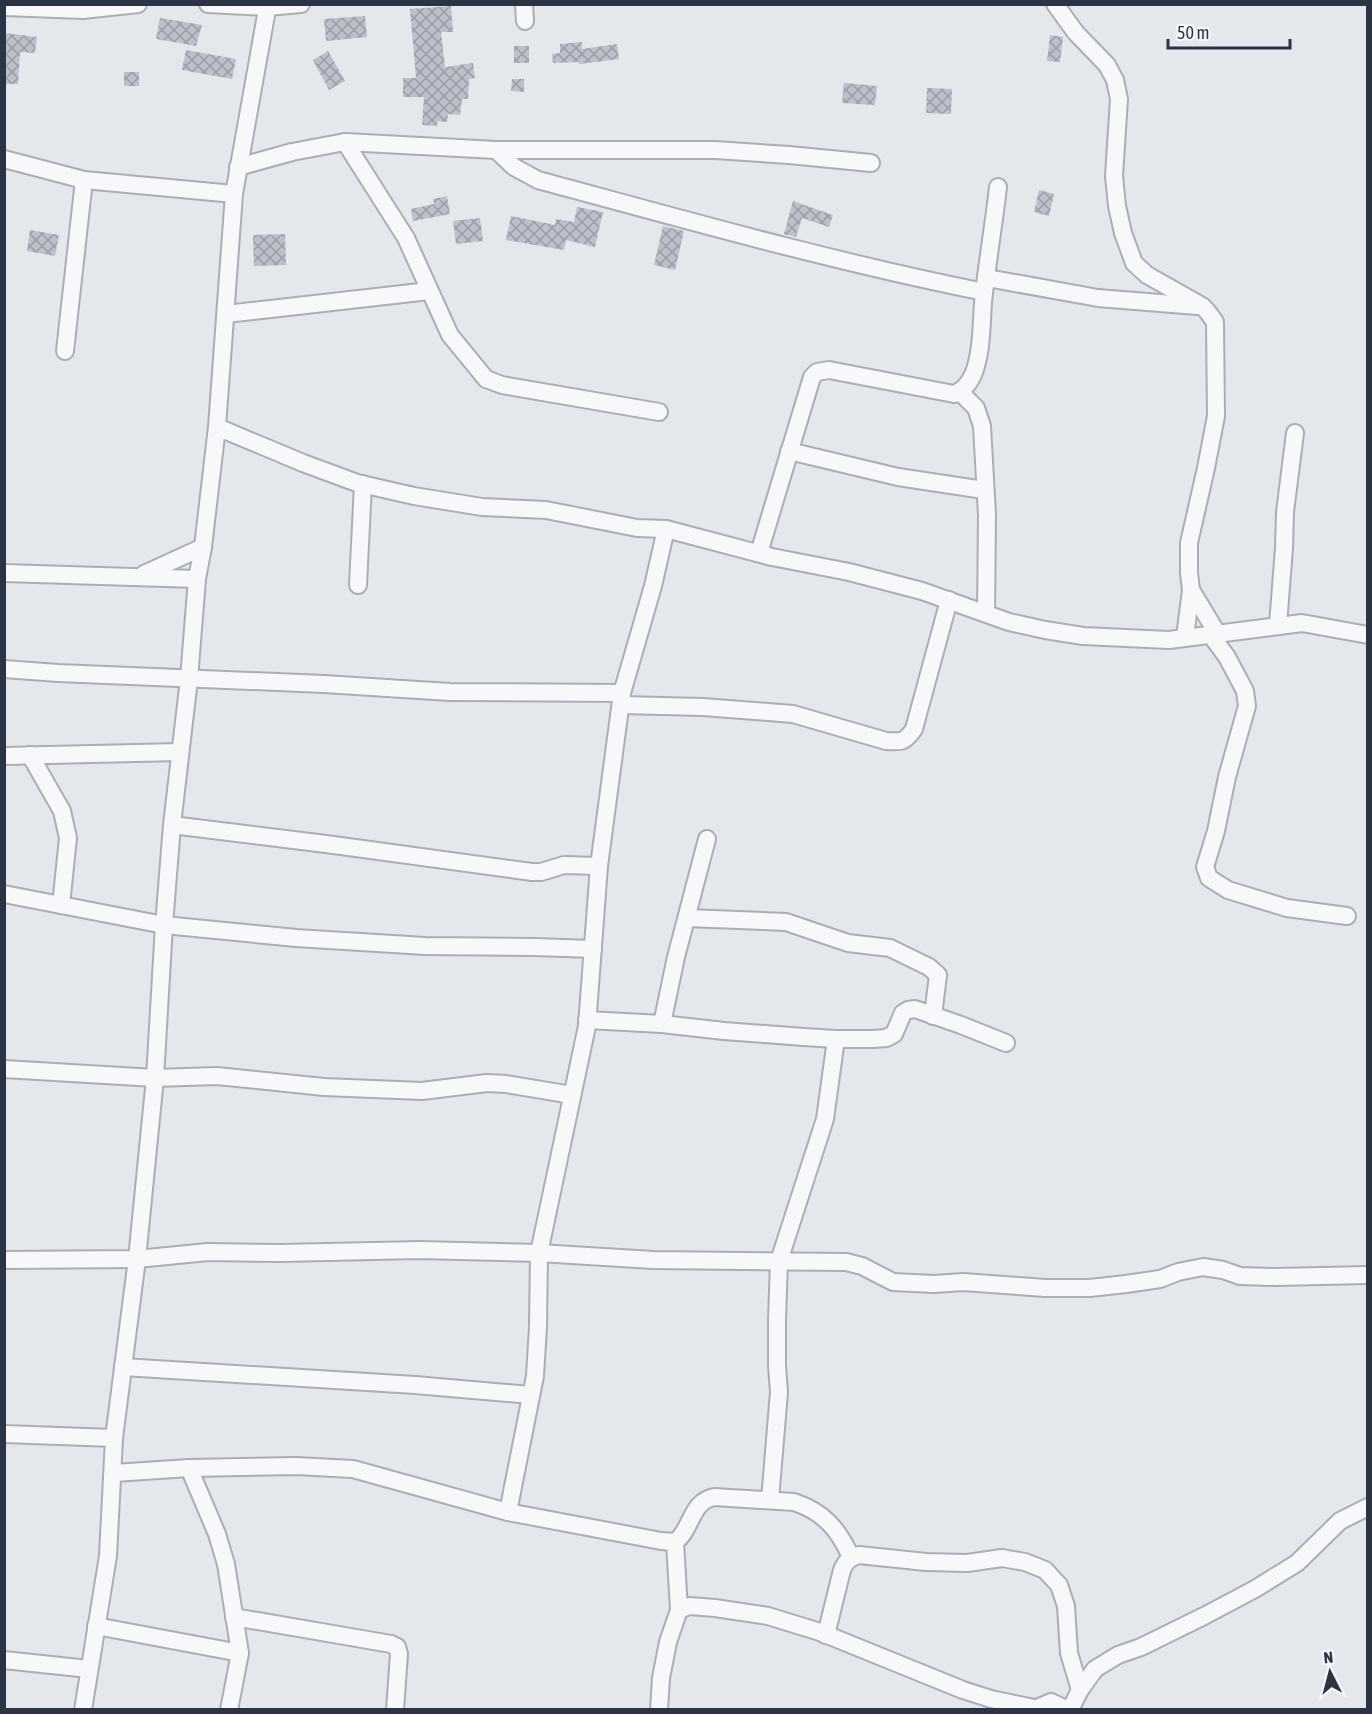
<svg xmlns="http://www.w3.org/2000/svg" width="1372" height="1714" viewBox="0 0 1372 1714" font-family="'Asap Condensed',sans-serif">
<defs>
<pattern id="building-cross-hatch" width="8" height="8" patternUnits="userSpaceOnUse" patternTransform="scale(1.5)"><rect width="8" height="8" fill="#bbc0ca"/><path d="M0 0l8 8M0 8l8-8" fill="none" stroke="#989da6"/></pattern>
</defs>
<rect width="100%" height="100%" fill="#e4e7ec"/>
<g fill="url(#building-cross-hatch)">
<path d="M451,6L453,32H441L445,67L473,63L475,78L469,79L468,99H462L460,115L448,114L447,122L438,121L437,126L422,125L424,97H403V78H416L410,9Z"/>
<path d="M365,16L367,37L326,41L324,19Z"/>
<path d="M160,18L202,25L196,46L156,39Z"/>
<path d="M4,33L37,37L35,53L20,52L18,84H4Z"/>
<path d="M1050,35L1063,37L1060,62L1047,61Z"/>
<path d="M582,42V49L617,44L619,59L580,64L579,62L553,63L552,54L560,53V44Z"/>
<rect x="514" y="46" width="15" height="17"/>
<path d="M186,50L236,59L232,79L182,70Z"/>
<path d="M328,51L345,81L329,90L313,60Z"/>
<rect x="124" y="72" width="15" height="14"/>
<path d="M512,79H524V92L511,91Z"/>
<path d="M844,83L877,86L875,105L842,103Z"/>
<path d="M927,88L952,89L951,114L926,113Z"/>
<path d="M1039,190L1054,194L1049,216L1034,212Z"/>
<path d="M447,196L450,214L413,221L411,209L434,204L433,199Z"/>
<path d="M793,201L833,215L829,227L802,218L796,237L784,234Z"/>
<path d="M577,207L603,212L595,247L566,240L564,250L506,240L511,216L555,225L556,219L574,222Z"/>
<path d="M480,218L483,241L456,244L453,221Z"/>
<path d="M663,226L684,231L675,270L654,265Z"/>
<path d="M30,230L59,235L55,256L27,251Z"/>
<path d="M285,234L286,265L254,266L253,235Z"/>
</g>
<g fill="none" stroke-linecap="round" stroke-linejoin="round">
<defs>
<g id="minor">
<path d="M208,4L267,7L301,4"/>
<path d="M524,4L525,21"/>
<path d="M1055,4L1076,33L1107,65L1115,80L1119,99L1114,176L1117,206L1123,233L1134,263L1147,275L1202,306L1207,311L1215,322L1216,416L1206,468L1189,543V573L1191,590L1185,637"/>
<path d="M4,7L83,10L138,4"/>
<path d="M345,142L406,238L450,335L486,379L502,385L659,412"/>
<path d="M496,150L514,167L538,180C686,220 834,262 984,292"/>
<path d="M4,159L84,180L234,194"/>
<path d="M238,167L292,152L345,142L496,150H715L789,155L871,163"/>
<path d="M987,278L1098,298L1197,306"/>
<path d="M226,314L429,291"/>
<path d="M65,351L84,180"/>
<path d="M960,392L976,408L982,426L987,515L986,613"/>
<path d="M217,427L303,463L357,483L414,496L482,507L546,510L637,528L666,529L772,557L849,572L922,591L1009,622L1045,630L1083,636L1169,640L1302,623L1368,635"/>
<path d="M789,451L898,477L984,490"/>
<path d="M759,553L812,377L817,372L829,370L954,394C967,389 974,376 977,362C983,340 981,316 984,293C988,258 994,223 998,187"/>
<path d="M4,573L197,579"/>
<path d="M144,574L203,547"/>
<path d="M358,585L363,484"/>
<path d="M1191,590L1217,633"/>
<path d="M1278,625L1284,548L1285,512L1295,433"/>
<path d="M1210,634L1227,657L1245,691L1247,706L1227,777L1216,831L1205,867L1209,878L1228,890L1287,908L1347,916"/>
<path d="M4,669L58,673L324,684L450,692L622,693"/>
<path d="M621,705L703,707L793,714L886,741C902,742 905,742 914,729L949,600"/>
<path d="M30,755L62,811L68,838L61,905"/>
<path d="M4,756L180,752"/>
<path d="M172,825L326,844L532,872H541L564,865L599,866"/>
<path d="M4,894L164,925L296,938L425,946L535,947L593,949"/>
<path d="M687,918L786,922L848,943L890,948L929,967L938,975L933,1016"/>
<path d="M587,1020L662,1024L724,1031L804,1037L836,1039H873L886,1038L894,1034L903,1013L908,1010L915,1009L961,1025L1006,1043"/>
<path d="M662,1024L676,957L707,839"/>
<path d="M4,1069L155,1078L217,1076L324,1087L422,1091L487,1083L506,1084L572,1095"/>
<path d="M4,1260L137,1259L208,1252L281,1253L420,1250L539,1253L653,1260L846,1262L862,1266L893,1282L934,1284L963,1282L1045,1288H1090L1126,1284L1160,1279L1178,1272L1203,1267L1223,1270L1240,1276L1276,1277L1368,1275"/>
<path d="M123,1367L415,1385L531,1395"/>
<path d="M4,1434L114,1438"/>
<path d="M189,1468L217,1534L226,1564L240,1653L229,1710"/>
<path d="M114,1473L189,1468L296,1466L353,1469L508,1512L661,1541L675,1542C692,1530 690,1502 714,1497L794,1502C824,1512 838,1529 851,1557"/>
<path d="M770,1500L779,1392L777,1366V1321L779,1261L825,1119L836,1039"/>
<path d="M508,1512L535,1376L538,1327L539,1253L587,1026L599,866L622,693L653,586L666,529"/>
<path d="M679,1610L689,1606L715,1608L768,1616L820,1632L963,1690L991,1699L1034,1708"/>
<path d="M234,1617L391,1644L397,1647L399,1654L395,1710"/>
<path d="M96,1626L240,1653"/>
<path d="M826,1635L842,1570C846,1561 849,1558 859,1555L926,1562L967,1563L1002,1558L1025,1562L1045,1570L1059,1585L1066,1606L1069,1653L1080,1690"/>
<path d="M4,1660L89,1669"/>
<path d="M83,1710L108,1556L114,1438L137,1259L155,1078L164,925L172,825L189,679L197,579L203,547L217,427L234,194L268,4"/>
<path d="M659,1710L661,1678L668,1642L679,1610L675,1542"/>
<path d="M1032,1710L1051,1702L1068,1710"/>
<path d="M1070,1710L1080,1690L1095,1669L1118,1655L1141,1647L1204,1616L1255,1589L1297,1563L1340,1521L1368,1507"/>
</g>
</defs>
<use href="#minor" stroke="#a9aeb7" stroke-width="20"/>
<use href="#minor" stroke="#f7f8fa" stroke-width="16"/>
</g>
<rect width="1372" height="1714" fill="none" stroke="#2b3445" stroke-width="12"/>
<g transform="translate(1330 1672) rotate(354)" stroke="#f4f6f9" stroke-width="4.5" paint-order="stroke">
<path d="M0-4.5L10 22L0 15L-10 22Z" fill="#2b3445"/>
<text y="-9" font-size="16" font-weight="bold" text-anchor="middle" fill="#2b3445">N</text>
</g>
<path d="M1168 39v9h122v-9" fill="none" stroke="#2b3445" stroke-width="3"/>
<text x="1177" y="39" font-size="18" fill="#2b3445" stroke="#f4f6f9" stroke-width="4.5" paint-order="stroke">50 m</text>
</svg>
